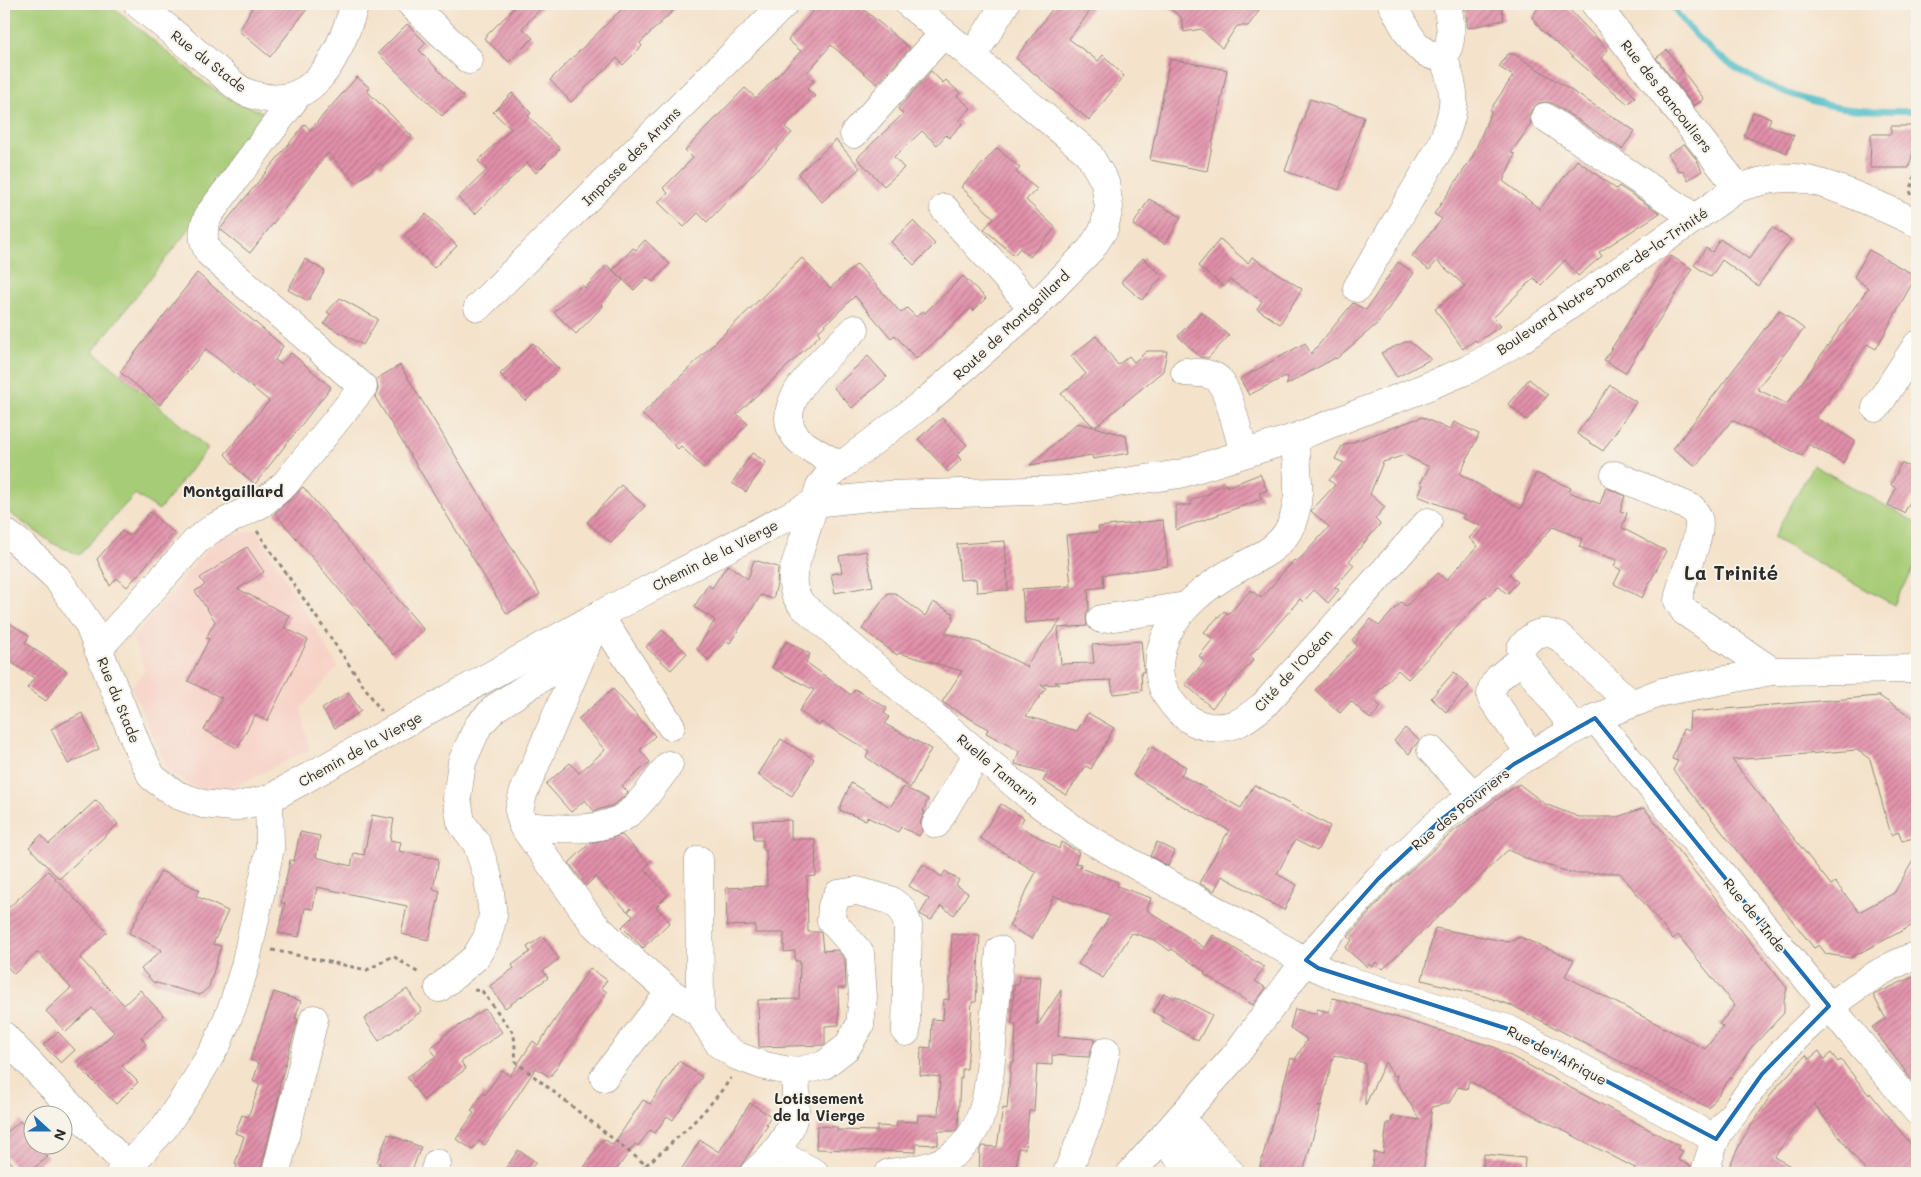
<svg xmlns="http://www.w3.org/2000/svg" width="1921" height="1177" viewBox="0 0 1921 1177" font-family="Mali,sans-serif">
<defs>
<pattern id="building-hatch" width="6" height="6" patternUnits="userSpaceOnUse" patternTransform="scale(1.25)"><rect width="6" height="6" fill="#e290aa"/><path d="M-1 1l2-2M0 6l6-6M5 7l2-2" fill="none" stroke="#b7768b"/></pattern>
</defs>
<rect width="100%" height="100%" fill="#f7f3e8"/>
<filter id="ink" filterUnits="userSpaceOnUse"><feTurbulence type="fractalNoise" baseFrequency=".02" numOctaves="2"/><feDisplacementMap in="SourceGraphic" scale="10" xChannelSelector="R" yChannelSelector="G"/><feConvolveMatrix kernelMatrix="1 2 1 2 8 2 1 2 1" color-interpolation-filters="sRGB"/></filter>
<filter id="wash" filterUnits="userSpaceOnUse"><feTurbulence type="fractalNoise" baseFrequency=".0096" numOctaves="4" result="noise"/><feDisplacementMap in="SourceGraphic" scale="20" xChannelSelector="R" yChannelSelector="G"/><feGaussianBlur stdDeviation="1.12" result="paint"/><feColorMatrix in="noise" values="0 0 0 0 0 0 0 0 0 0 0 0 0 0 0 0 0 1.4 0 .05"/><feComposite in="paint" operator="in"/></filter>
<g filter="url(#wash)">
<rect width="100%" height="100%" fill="#f4e2ca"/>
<path fill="#f7d1c6" d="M256,530L338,667L301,708L309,749L227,791L195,787L170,773L131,687L145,671L133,638L219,537Z"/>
<g fill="#a7cc77" stroke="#697c51">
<path d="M4,4H109L206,84L231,99L267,114L270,126L93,351L208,448L159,510L135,494L79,555L52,543L4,509Z"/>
<path d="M1813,465L1917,523V563L1894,605L1773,538Z"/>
</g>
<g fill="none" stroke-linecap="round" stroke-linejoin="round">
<path stroke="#51bec9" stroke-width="6" d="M1671,4C1705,57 1762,89 1823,104C1853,112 1886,111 1917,111"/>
</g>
<g id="blocks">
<g fill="url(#building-hatch)">
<path d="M254,4H311L270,57L239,31Z"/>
<path d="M518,4H545L522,28L533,38L509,62L484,38Z"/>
<path d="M627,4H680L640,43L642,46L623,65L617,58L571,102L550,80Z"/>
<path d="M819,4H857L910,48L877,84L831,45L806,74L814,81L807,89L815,96L785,127L792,133L707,222L698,213L684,227L658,202L668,193L663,188L693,158L685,150L745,88L756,98L801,51L788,40Z"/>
<path d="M1056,4H1095L1069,39L1098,61L1103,55L1124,76L1089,120L1016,58Z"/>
<path d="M1164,4H1264L1248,26H1237L1222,48L1201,29L1184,32L1181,17Z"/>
<path d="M1464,4H1501L1504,20L1468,28Z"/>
<path d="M1541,4H1564L1608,50L1601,58L1635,97L1628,104L1541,30L1532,17Z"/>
<path d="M407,24L426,43L419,50L463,96L442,116L378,53Z"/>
<path d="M1667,50L1704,99L1694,106L1656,58Z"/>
<path d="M1507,54H1514L1635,131L1622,149L1554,104L1547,102L1539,103L1532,109L1529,116L1531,124L1511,153L1515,154L1503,181L1540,209L1577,160L1616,189L1619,186L1660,213L1599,252L1602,256L1578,276L1565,260L1541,285L1534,278L1493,318L1501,326L1477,342L1475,340L1463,349L1435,309L1465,286L1437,261L1429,270L1412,256L1442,219L1434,214L1472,158L1491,112L1490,110L1513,76L1499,67Z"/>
<path d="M1170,59L1227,70L1207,171L1150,160Z"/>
<path d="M931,71L943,83L946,80L960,93L957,96L971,108L959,121L962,124L949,138L946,135L937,145L922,131L894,157L904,168L884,186L857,158L903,114L898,109Z"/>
<path d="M357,77L370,88L367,91L412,136L382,166L379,163L356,183L328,153L250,253L220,229L305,124L310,130Z"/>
<path d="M512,93L531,113L528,116L560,149L536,173L527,163L475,214L458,198L487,170L478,161L511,129L493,112Z"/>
<path d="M1310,99L1364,117L1339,190L1285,171Z"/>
<path d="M1753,112L1771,118L1768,126L1794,135L1787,153L1744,136Z"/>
<path d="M1891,126H1916L1915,142L1909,168H1870L1871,134H1891Z"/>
<path d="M836,140L860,168L822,202L798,174Z"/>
<path d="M1684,144L1697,160L1702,171L1688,180L1682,170L1679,171L1668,154Z"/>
<path d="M997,148L1020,168L1016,172L1037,189L1026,200L1056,228L1030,257L1020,248L1014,255L984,229L994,218L961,187Z"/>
<path d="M1149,199L1181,217L1165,244L1133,225Z"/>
<path d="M426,214L457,246L434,268L404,235Z"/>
<path d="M913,221L935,244L914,265L891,242Z"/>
<path d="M1772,227L1791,240L1758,286L1722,260L1711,277L1694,265L1706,248L1712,252L1720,239L1749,259Z"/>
<path d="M1220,239L1248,263L1252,257L1302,289L1280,324L1257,309L1262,301L1230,280L1224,287L1198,266Z"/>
<path d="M645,240L670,264L653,282L647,277L634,290L613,270L633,248L636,250Z"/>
<path d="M1869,250L1916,276L1876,349L1867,344L1816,418L1855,441L1843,463L1808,444L1802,456L1732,420L1696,466L1673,449L1779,310L1804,329L1757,389L1787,404L1868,288L1854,277Z"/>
<path d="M1671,256L1692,269L1625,373L1604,360Z"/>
<path d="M802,258L830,288L857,264L901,313L907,308L916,317L923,311L925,313L963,276L986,298L973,311L971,308L916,359L895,335L891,338L855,296L818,332L820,335L737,414L748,424L703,468L681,446L678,449L642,414Z"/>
<path d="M1143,258L1163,276L1142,300L1121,282Z"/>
<path d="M305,259L325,271L308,301L288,290Z"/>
<path d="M1398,262L1414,273L1378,323L1336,359L1335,358L1286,385L1288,381L1286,376L1249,395L1240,379L1305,343L1311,354L1353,303L1366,310Z"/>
<path d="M607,265L623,280L601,304L603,306L576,334L554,312L582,285L585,288Z"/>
<path d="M197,273L283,346L275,360L281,364L291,353L331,387L255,484L239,471L225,454L269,401L206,349L160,405L120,372Z"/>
<path d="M340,298L378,319L363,345L324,324L330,314L327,312Z"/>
<path d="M1201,311L1229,336L1208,358L1200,357L1178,336Z"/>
<path d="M1096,336L1118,365L1129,356L1134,362L1147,351H1167L1163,371L1095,427L1126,436L1129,453L1093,459L1092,455L1030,465L1077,423L1094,427L1061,394L1086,374L1071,356Z"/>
<path d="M1405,342H1410L1431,359L1397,377L1381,353Z"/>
<path d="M533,343L559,369L526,401L500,374Z"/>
<path d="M868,356L887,377L852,408L834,388Z"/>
<path d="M400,365L540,594L507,614L375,397L378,389L376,379Z"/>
<path d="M1529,379L1548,395L1527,420L1508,404Z"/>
<path d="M1610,385L1636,402L1603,451L1577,434Z"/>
<path d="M1422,417L1450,430L1454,422L1479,434L1460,474L1521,509L1536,473L1571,488L1569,492L1600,504L1606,487L1625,496L1620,511L1627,513L1622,528L1666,551L1642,598L1614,584L1621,570L1614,566L1617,560L1579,547L1582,539L1553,527L1509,574L1518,582L1507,594L1498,586L1488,597L1486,596L1408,679L1398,670L1372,698L1381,707L1370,719L1351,701L1340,713L1315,690L1357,646L1352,640L1371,619L1379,626L1401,602L1406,606L1438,573L1446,580L1478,546L1469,538L1481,526L1462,518L1465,515L1418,496L1423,485L1420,484L1429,467L1405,455L1383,462L1370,494L1385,507L1375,519L1380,524L1349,561L1354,565L1335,587L1339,590L1328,603L1314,590L1303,602L1300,599L1250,656L1254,659L1212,708L1185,684L1205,661L1199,656L1213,639L1204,632L1224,611L1228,614L1251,590L1261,598L1294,560L1297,562L1329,527L1311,511L1335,485L1329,480L1344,463L1335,459L1342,446Z"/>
<path d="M942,418L967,445L957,455L961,460L948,472L918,439Z"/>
<path d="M752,453L766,462L746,492L732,483Z"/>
<path d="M1901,463L1917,470V498L1913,496L1904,513L1888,505L1896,488L1891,485Z"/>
<path d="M1260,474L1267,490L1259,493L1262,499L1176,530V505H1191V500L1211,493L1210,490L1226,484L1227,487Z"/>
<path d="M621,485L645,506L611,543L587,522Z"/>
<path d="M303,487L424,630L394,655L275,513Z"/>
<path d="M150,512L174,533L127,587L117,578L110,586L97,559L122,531L129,536Z"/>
<path d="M1163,520L1168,566L1103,575L1104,587L1088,589L1089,609L1086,614L1087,626L1058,628L1061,664L1094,663L1092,645L1141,641L1144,672H1141L1142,691L1113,694L1111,680L1055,682L1060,684L1041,685L1046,688L1026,716L1077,731L1088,713L1114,728L1091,769L1086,766L1066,795L1043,781L1048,773L1015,764L1019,751L986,733L988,729L942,702L962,671L899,653L897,655L862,629L888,593H895L925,616L933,602L953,613V620L945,633L980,643L1028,667L1027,664L1061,620L1025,623L1022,589L1071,586L1066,535L1099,532L1098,527Z"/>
<path d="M1005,541L1008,590L977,592L976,579L960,580L957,544Z"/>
<path d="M247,547L264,572L238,589L290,616L284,627L308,640L267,721L255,715L237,748L204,730L222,698L188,681L209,639L206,638L215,621L195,591L205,585L200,578Z"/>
<path d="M866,551L873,586L835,593L831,574L842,572L839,556Z"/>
<path d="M754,560L778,567L777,584L773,599L761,595L730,643L726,641L708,660L697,649L715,620L694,607L708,585L712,588L726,567L728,565L748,579Z"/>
<path d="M4,619L29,636L25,643L67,671L46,701L27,688L34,678L4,657Z"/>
<path d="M662,630L687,653L671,670L646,647Z"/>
<path d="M786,641L810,654L806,662L851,695L855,689L887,708L884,713L889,717L885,724L931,749L910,788L866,757L869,751L821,722L819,725L799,711L814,690L772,668Z"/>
<path d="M1454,672L1469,686L1446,712L1431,698Z"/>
<path d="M613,689L655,736L640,750L650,762L622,786L628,792L620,800L611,806L594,811L585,800L571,812L546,784L570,763L579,773L605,750L578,719Z"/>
<path d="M348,692L361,711L335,728L322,709Z"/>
<path d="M1879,696L1915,719L1917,728V837L1902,841L1899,832L1891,835L1870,759L1857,750L1732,760L1831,885L1835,882L1859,912L1894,893L1917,854V923L1850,958L1826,954L1819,945L1814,948L1673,770L1678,761L1672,759L1683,729L1689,731L1690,712Z"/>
<path d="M82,713L99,749L68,764L51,729Z"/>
<path d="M1405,728L1419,740L1409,754L1394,741Z"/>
<path d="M781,739L814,759L792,796L758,775Z"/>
<path d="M1150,746L1186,767L1181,775L1241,808L1254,785L1330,826L1317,851L1295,840L1277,874L1297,885L1284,910L1222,876L1214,891L1199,883L1229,830L1181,805L1133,775Z"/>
<path d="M851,783L890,807L904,787L928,799L923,811L925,812L920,823L922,831L919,836L901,827L898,832L867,817L866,820L839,810Z"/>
<path d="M1519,784L1545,804L1579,817H1617L1644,808L1787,988L1784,1001V1013L1751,1048L1709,1108L1513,1006L1481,995L1422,980L1435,928L1509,942L1520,937L1574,960L1565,976L1705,1049L1723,1027L1719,1024L1735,1006L1678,935L1673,939L1620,873H1573L1532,861L1508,850L1383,969L1376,962L1372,967L1369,964L1367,967L1345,948L1352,940L1348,937L1393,886L1455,830Z"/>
<path d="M96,800L118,824L59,879L29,847L41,835L49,844Z"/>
<path d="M1001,804L1024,818L1019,826L1059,849L1061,842L1079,852L1075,863L1081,864L1080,868L1118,882L1117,886L1151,898L1147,910L1205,948L1213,935L1264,967L1255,981L1266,988L1253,1005L1204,974L1205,972L1172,949L1170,951L1155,940L1132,933L1103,978L1078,964L1110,916L1054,896L1032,939L1009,926L1036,872L980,838Z"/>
<path d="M372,815L394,819L390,840L401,842L399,851L439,859L433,889L440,891L429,940L401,934L407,906L317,887L313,909L305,908L299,937L278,933L285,903H281L290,860L294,861L300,832L320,836L316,857L351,866L354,853L364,855Z"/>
<path d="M791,820V839H815L816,876L807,877L808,932H821L823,951L837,950L845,959L846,988H838L839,1025L825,1026V1045L759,1047L758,1000L799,999L800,961H795V951L784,952V933H755V925L727,926L726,888L767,886L766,850H763V840H754L753,821Z"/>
<path d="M622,835L649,864L644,869L668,895L656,907L670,922L643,948L622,927L633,916L628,912L631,908L627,911L595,877L586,886L569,863L590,843Z"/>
<path d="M1157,842L1175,851L1168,866L1150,856Z"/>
<path d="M923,864L942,877L945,871L959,880L956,885L968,893L954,915L941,906L931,920L920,914L929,899L909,886Z"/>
<path d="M48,871L107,932L80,958L124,1005L140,990L164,1016L141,1037L146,1044L122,1066L138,1082L116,1104L79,1067L114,1032L92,1008L66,1032L46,1011L71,988L38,952L14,974L4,963V912Z"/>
<path d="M161,871L199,890L196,896L228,911L213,944L221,946L209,987L200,995L153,982L141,969L162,950L129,933Z"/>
<path d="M952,934L980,936L976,1002H972L967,1069H962V1078H960L958,1126L955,1131H938V1145L916,1144V1152L816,1149L817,1126L837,1127V1130L877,1131V1126L896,1127L897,1121L917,1122L918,1115H938L940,1077L920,1075L921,1047L931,1048L932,1019L943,1020L944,999L949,1000Z"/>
<path d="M543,936L559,959L543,971L548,978L505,1008L490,986L514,968L512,965L530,952L527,947Z"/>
<path d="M590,968L607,980L601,988L607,992L550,1077L536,1068L485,1145L479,1141L473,1150L456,1139L474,1113L471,1111L483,1092L485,1095L502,1070L510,1076L533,1041L538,1045Z"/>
<path d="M1917,975V1087L1872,1027L1886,1019L1873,995Z"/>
<path d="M1019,976L1041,977L1037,1026L1061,990L1058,1036L1095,1039L1089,1057L1052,1055V1065L1037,1064L1034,1111H1029L1025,1149L1018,1148L1016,1173H979L980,1149L982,1146L997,1147L1003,1108L1007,1109L1011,1062H1014L1016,1025L1012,1024L1014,985H1018Z"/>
<path d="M407,989L422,1011L379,1041L364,1019Z"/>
<path d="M274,992L301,1001L295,1018L298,1019L278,1090L280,1091L260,1173H235L237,1165L235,1164L244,1136L235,1133L242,1115L248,1117L260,1084L253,1081L259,1063L250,1060Z"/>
<path d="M1164,993L1174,999L1176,996L1212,1015L1198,1041L1162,1021L1164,1018L1153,1012Z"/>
<path d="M1333,998L1494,1047L1680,1146L1678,1149L1683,1151L1678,1160L1691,1166L1690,1173H1633L1635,1168L1469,1081L1467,1089L1458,1087L1449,1103L1432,1107L1423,1173H1371L1374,1152L1383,1154L1387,1123H1391L1392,1116L1420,1120L1396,1080L1397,1075L1394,1076L1385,1062L1365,1106V1063L1334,1055L1321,1106L1318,1107H1321L1303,1173H1258L1291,1058L1295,1060L1307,1039L1290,1028L1295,1009L1317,1014V1009L1329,1012Z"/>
<path d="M485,1009L502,1032L461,1062L466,1069L423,1100L407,1077L436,1056L430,1048L443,1039L442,1037Z"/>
<path d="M58,1032L75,1050L61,1063L43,1045Z"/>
<path d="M1819,1051L1824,1059L1831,1053L1838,1062L1841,1060L1869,1095L1870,1093L1917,1152V1173H1867L1814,1104L1774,1157L1803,1173H1726L1742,1140L1774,1090L1806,1055L1809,1059Z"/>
<path d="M679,1061L702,1077L673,1120L667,1116L655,1133L650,1130L638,1146L635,1144L614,1173H580L604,1139L613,1145L643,1100L650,1104Z"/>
<path d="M750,1103L771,1116L766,1124L768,1125L736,1173H679L700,1140L719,1152Z"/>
<path d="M20,1121L32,1136V1144H38L48,1157L28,1173H20L4,1154V1135Z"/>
<path d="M388,1134L421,1147L411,1173H377L380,1163L377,1162Z"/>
<path d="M518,1150L536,1162L528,1173H503Z"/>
<path d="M1484,1154L1525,1158L1524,1173H1482Z"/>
</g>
</g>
</g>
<g filter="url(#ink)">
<use href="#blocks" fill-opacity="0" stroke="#90867a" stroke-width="1"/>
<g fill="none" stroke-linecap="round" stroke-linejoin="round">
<defs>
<g id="minor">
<path d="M138,4C164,25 189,46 215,68C224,75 234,87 245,92C313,119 339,56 355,4"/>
<path d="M411,4L469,60"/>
<path d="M909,4L1088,153L1105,182L1109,207L1104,229L1091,249L1033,308L926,401L829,475L820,486L794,569C791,584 793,594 803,606L1030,797L1082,835L1318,968L1340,978L1508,1029L1716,1139"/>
<path d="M1392,4C1404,24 1415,58 1443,57C1455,41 1450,22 1447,4"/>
<path d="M1595,4L1738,188"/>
<path d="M972,57L1005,4"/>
<path d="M1545,117L1695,218"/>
<path d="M854,134L944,33"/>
<path d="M944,208L1033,308"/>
<path d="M1357,288L1441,146C1456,108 1458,95 1443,57"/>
<path d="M478,307L784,4"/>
<path d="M1185,372C1195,373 1212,372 1219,380C1229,391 1239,437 1244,453"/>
<path d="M1876,408L1917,345"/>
<path d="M1294,438C1297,469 1304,502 1288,531C1276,551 1256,558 1237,569C1207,585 1172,612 1162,647C1157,667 1158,683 1170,700C1179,714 1194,725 1210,727C1235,729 1245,720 1264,705L1428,522"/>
<path d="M839,465C827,458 811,450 800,441C762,406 833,352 855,329"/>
<path d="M1615,475L1692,508C1694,511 1697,515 1698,518C1704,535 1680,579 1678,601L1685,612L1772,671"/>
<path d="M4,532L17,541L57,578L88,623L138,748L152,777L177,795L203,804L233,807L269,799L599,615L814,503L887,495L1068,490L1180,474L1294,438L1414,392L1467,370L1520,340L1738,188C1757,182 1775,177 1795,178C1826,180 1887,209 1917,223"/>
<path d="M599,615L523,794L519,811L523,826L594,924L619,948L670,992L700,1014L719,1044L737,1056L765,1066L794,1072L824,1065L847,1047L860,1025L863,997L860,953L831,920L832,906L838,894L857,891L890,900L902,909L908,925L906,1032"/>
<path d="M599,615L671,726"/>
<path d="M1101,619L1186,606"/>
<path d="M98,649L197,540L213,528L261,504L285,484L363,387L210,254C201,241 202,227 210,213L299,93"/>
<path d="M1522,660C1509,670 1490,679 1491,697L1531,755"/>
<path d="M1595,718L1829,1006L1917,1111"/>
<path d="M1575,729L1522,660L1521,648C1533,633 1543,628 1561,638L1631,704"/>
<path d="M1431,750L1473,795"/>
<path d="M936,824L978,753"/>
<path d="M523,826C556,828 602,835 629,813C644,801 657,780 669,765"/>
<path d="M699,860L700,1014"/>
<path d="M439,988L475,958L487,938L493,916L488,877L477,844L461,822L457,798L462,762L478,726L495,708L585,649"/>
<path d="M4,1036L128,1167L120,1173"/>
<path d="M604,1077L670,992"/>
<path d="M1180,1118L1231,1173"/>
<path d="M1161,1139L1196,1173"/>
<path d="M777,1153L815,1173"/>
<path d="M135,1173L128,1167L164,1128L193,1085L218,1042L233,1005L245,966L270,848L269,799"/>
<path d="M276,1173L314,1019"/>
<path d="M434,1173L437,1163"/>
<path d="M754,1173C788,1143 802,1118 794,1072"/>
<path d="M889,1173C911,1170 936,1168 954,1154C991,1125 990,1072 993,1030C996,1004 998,977 1000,950"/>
<path d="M1067,1173L1092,1112L1106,1051"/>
<path d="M1131,1173L1234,1057L1306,960L1378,879L1443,818L1514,764L1595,718L1662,692L1772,671L1917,669"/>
<path d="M1705,1173C1708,1162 1711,1151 1715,1140C1720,1128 1732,1117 1739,1106C1783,1044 1845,982 1917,955"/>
</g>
</defs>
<use href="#minor" stroke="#90867a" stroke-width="29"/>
<g stroke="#90867a" stroke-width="3" stroke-dasharray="4 4" stroke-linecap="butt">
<path d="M1910,195L1917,164"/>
<path d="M257,531L381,711"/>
<path d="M272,950L367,970L393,956L420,974"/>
<path d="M474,990L482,991L514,1034L516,1062L646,1165L638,1173"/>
<path d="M646,1165C677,1139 707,1112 731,1078"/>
</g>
<use href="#minor" stroke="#fff" stroke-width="28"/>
</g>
</g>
<path fill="none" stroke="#1f6fb2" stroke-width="4" stroke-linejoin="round" d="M1595,718L1829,1006L1762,1074L1716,1139L1508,1029L1318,968L1306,960L1378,879L1443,818L1514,764Z"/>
<g text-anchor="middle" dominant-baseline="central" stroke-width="4" stroke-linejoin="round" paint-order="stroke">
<g font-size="14" fill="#2b2b2b" stroke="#f7f3e8">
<text transform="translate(209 61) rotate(38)">Rue du Stade</text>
<text transform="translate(1667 96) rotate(52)">Rue des Bancouliers</text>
<text transform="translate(631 156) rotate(-45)">Impasse des Arums</text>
<text transform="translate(1602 281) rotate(-34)">Boulevard Notre-Dame-de-la-Trinité</text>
<text transform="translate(1011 325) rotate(-43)">Route de Montgaillard</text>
<text transform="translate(715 555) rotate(-27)">Chemin de la Vierge</text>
<text transform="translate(1293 670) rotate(-47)">Cité de l'Océan</text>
<text transform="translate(119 700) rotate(68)">Rue du Stade</text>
<text transform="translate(360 749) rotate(-29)">Chemin de la Vierge</text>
<text transform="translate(998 769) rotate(40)">Ruelle Tamarin</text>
<text transform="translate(1460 809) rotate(-39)">Rue des Poivriers</text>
<text transform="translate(1755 915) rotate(51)">Rue de l'Inde</text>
<text transform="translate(1557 1055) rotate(28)">Rue de l'Afrique</text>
</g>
<g font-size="15" font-weight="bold" fill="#2b2b2b" stroke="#f7f3e8">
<text x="819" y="1098">Lotissement<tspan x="819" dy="17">de la Vierge</tspan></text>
</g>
<g font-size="16" font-weight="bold" fill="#2b2b2b" stroke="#f7f3e8">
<text x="233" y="490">Montgaillard</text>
</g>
<g font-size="19" font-weight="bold" fill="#2b2b2b" stroke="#f7f3e8">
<text x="1731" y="572">La Trinité</text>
</g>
</g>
<rect width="1921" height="1177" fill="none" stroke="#f7f3e8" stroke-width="20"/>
<g transform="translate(48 1130) rotate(111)"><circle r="24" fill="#f7f3e8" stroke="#a5a39c"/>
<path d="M0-4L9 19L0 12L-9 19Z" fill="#1f6fb2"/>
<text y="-8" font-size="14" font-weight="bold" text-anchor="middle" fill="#2b2b2b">N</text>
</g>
</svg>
